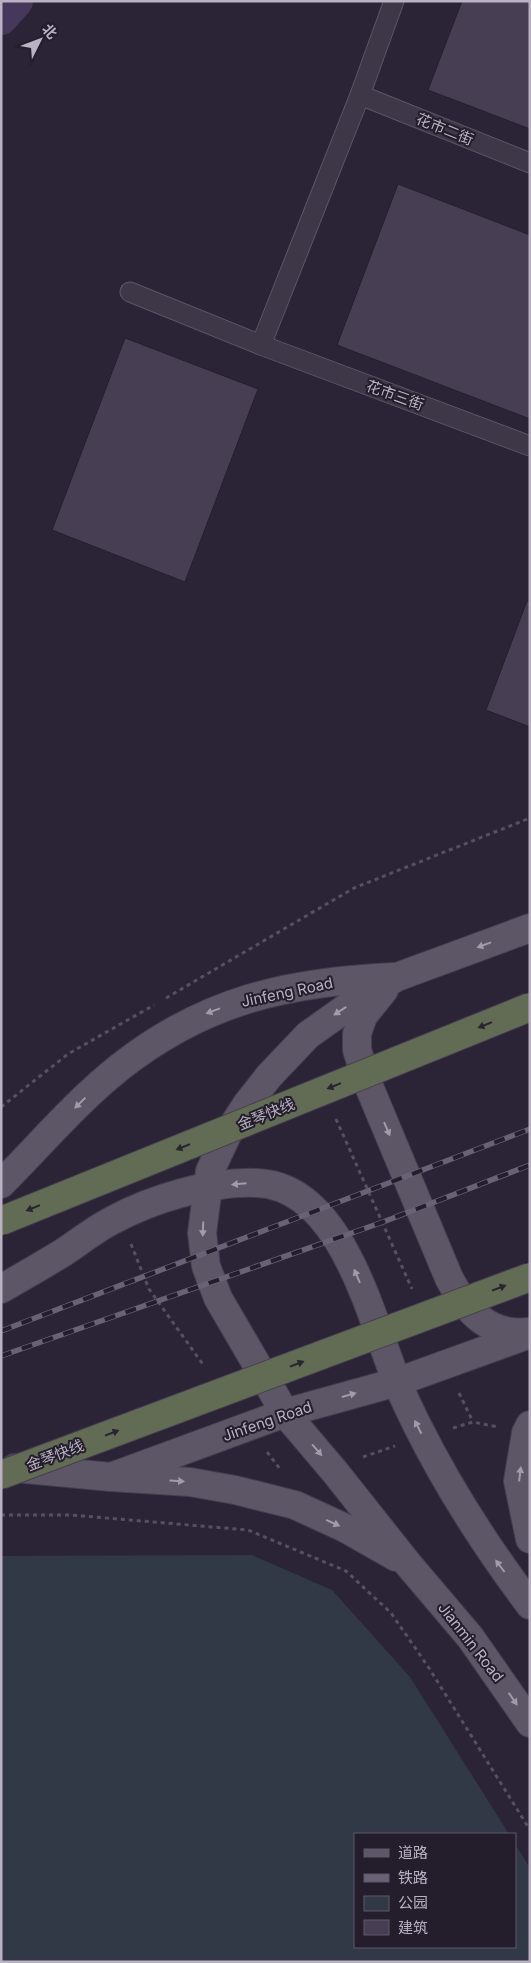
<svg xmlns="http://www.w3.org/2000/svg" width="531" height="1963" viewBox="0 0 531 1963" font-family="Inter,'Noto Sans SC',sans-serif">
<rect width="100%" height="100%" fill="#2b2437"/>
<path fill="#313846" d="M252,1555L332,1590L410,1677L509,1834H355V1947H515V1844L530,1868V1962H1V1556Z"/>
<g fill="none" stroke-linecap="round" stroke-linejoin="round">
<path stroke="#46385a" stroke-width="34" d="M1,18L16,1"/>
</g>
<g fill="#473e54" stroke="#251f2e">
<path d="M462,1H530V129L428,90Z"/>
<path d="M398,184L530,235V419L337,345Z"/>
<path d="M125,338L258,389L185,582L52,530Z"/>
<path d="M527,601L530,602V727L486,710Z"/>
</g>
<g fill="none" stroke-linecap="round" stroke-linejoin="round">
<defs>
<g id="lane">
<path d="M360,95L530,163"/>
<path d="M130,292L261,345L530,446"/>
<path d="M261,345L360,95L394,1"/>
</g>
<g id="primary">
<path d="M530,928L397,977L356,1001L308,1035L269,1076L247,1104L227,1135L210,1171L202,1233L206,1266L218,1298L285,1413L335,1472L408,1564L470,1637L530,1723"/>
<path d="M384,990L363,1016L357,1034V1050L368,1084L449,1278C466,1311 489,1337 530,1332"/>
<path d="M1,1184C40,1145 77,1101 120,1067C205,1000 288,982 393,977"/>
<path d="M1,1289C22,1277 43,1265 64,1252C79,1242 94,1230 111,1221C151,1199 210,1181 257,1183C342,1186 371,1319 397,1382C403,1396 410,1411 417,1425C449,1489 487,1548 530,1605"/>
<path d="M530,1425L526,1433L518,1481L530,1539"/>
<path d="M15,1468L111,1477L190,1482L235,1490L295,1505L345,1528L396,1557"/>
<path d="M111,1477L285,1413L397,1382L530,1334"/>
</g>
</defs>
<use href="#lane" stroke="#5c5565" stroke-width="21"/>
<use href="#primary" stroke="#443e4d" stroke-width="30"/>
<g stroke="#535262" stroke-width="3" stroke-dasharray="4 4" stroke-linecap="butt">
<path d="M166,998L354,888L530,818"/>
<path d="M1,1107L68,1054L154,1005"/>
<path d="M336,1119L412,1289"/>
<path d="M131,1244L149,1289L204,1366"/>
<path d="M459,1393L473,1422"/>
<path d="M453,1428L473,1422L498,1427"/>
<path d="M267,1452L280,1469"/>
<path d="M363,1457L395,1446"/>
<path d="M1,1515H71L248,1530L346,1571L391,1613L429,1668L530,1830"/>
</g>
<use href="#lane" stroke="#3e3747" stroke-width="19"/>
<use href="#primary" stroke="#5d5667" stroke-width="28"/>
<defs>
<g id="rail">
<path d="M1,1331L530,1129"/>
<path d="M1,1356L383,1222L530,1165"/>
</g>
</defs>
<use href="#rail" stroke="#696175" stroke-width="5.5"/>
<use href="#rail" stroke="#231d2c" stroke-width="4" stroke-dasharray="11" stroke-linecap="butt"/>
<defs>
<g id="highway-bridge">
<path d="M1,1221L530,1007"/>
<path d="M1,1475L530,1277"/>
</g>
</defs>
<use href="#highway-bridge" stroke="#463f4f" stroke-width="30" stroke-linecap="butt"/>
<use href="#highway-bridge" stroke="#626c55" stroke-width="28"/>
</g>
<defs><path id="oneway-solid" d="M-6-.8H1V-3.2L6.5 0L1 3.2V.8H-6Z" transform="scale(1.25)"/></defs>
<g fill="#a39bac">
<use href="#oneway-solid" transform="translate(484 945) rotate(160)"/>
<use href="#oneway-solid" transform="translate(213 1011) rotate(160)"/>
<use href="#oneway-solid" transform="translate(340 1011) rotate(147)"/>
<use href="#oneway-solid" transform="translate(80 1103) rotate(136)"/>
<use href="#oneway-solid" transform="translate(387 1129) rotate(67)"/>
<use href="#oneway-solid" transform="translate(239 1184) rotate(175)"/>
<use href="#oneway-solid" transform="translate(203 1229) rotate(92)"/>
<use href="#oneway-solid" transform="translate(357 1276) rotate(-113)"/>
<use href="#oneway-solid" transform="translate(349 1395) rotate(-16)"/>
<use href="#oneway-solid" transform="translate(418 1427) rotate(-117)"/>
<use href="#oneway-solid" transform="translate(317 1450) rotate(49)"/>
<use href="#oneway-solid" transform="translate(520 1474) rotate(-83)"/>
<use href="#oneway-solid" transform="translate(177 1481) rotate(4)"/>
<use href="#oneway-solid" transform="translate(333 1523) rotate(24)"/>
<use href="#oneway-solid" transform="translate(500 1566) rotate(-127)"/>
<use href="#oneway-solid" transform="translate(513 1699) rotate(55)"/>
</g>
<g fill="#292530">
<use href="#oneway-solid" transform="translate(485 1025) rotate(158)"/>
<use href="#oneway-solid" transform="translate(334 1086) rotate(158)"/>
<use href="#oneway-solid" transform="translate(183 1147) rotate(158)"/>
<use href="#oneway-solid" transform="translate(33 1208) rotate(158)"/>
<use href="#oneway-solid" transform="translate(499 1288) rotate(-21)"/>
<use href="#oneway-solid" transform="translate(297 1364) rotate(-21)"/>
<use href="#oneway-solid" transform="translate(112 1433) rotate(-21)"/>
</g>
<g text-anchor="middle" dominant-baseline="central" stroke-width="4" stroke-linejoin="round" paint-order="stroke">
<g font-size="15" fill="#bab2c3" stroke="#231d2c">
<text transform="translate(445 129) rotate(22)">花市二街</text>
<text transform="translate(395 395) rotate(20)">花市三街</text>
<text transform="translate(287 992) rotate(-12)">Jinfeng Road</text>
<text transform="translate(266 1114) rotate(-22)">金琴快线</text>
<text transform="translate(267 1421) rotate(-19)">Jinfeng Road</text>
<text transform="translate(55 1455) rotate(-21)">金琴快线</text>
<text transform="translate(471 1642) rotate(52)">Jianmin Road</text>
</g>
</g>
<rect width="531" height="1963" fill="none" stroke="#bab2c3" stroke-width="5"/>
<rect x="354" y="1833" width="162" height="115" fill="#231d2c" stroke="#5f5968"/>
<rect x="364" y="1849" width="25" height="8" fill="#5d5667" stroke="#5f5968"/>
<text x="398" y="1858" font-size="15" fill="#bab2c3">道路</text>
<rect x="364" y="1874" width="25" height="8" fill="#696175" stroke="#5f5968"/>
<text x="398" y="1883" font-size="15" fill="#bab2c3">铁路</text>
<rect x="364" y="1896" width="25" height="15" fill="#313846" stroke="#5f5968"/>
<text x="398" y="1908" font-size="15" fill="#bab2c3">公园</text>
<rect x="364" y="1920" width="25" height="15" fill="#473e54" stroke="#5f5968"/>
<text x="398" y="1933" font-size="15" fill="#bab2c3">建筑</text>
<g transform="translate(40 40) rotate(48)" stroke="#231d2c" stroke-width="4" paint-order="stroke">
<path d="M0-4L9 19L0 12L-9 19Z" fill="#bab2c3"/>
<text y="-8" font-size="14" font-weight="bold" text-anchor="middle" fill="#bab2c3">北</text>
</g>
</svg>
